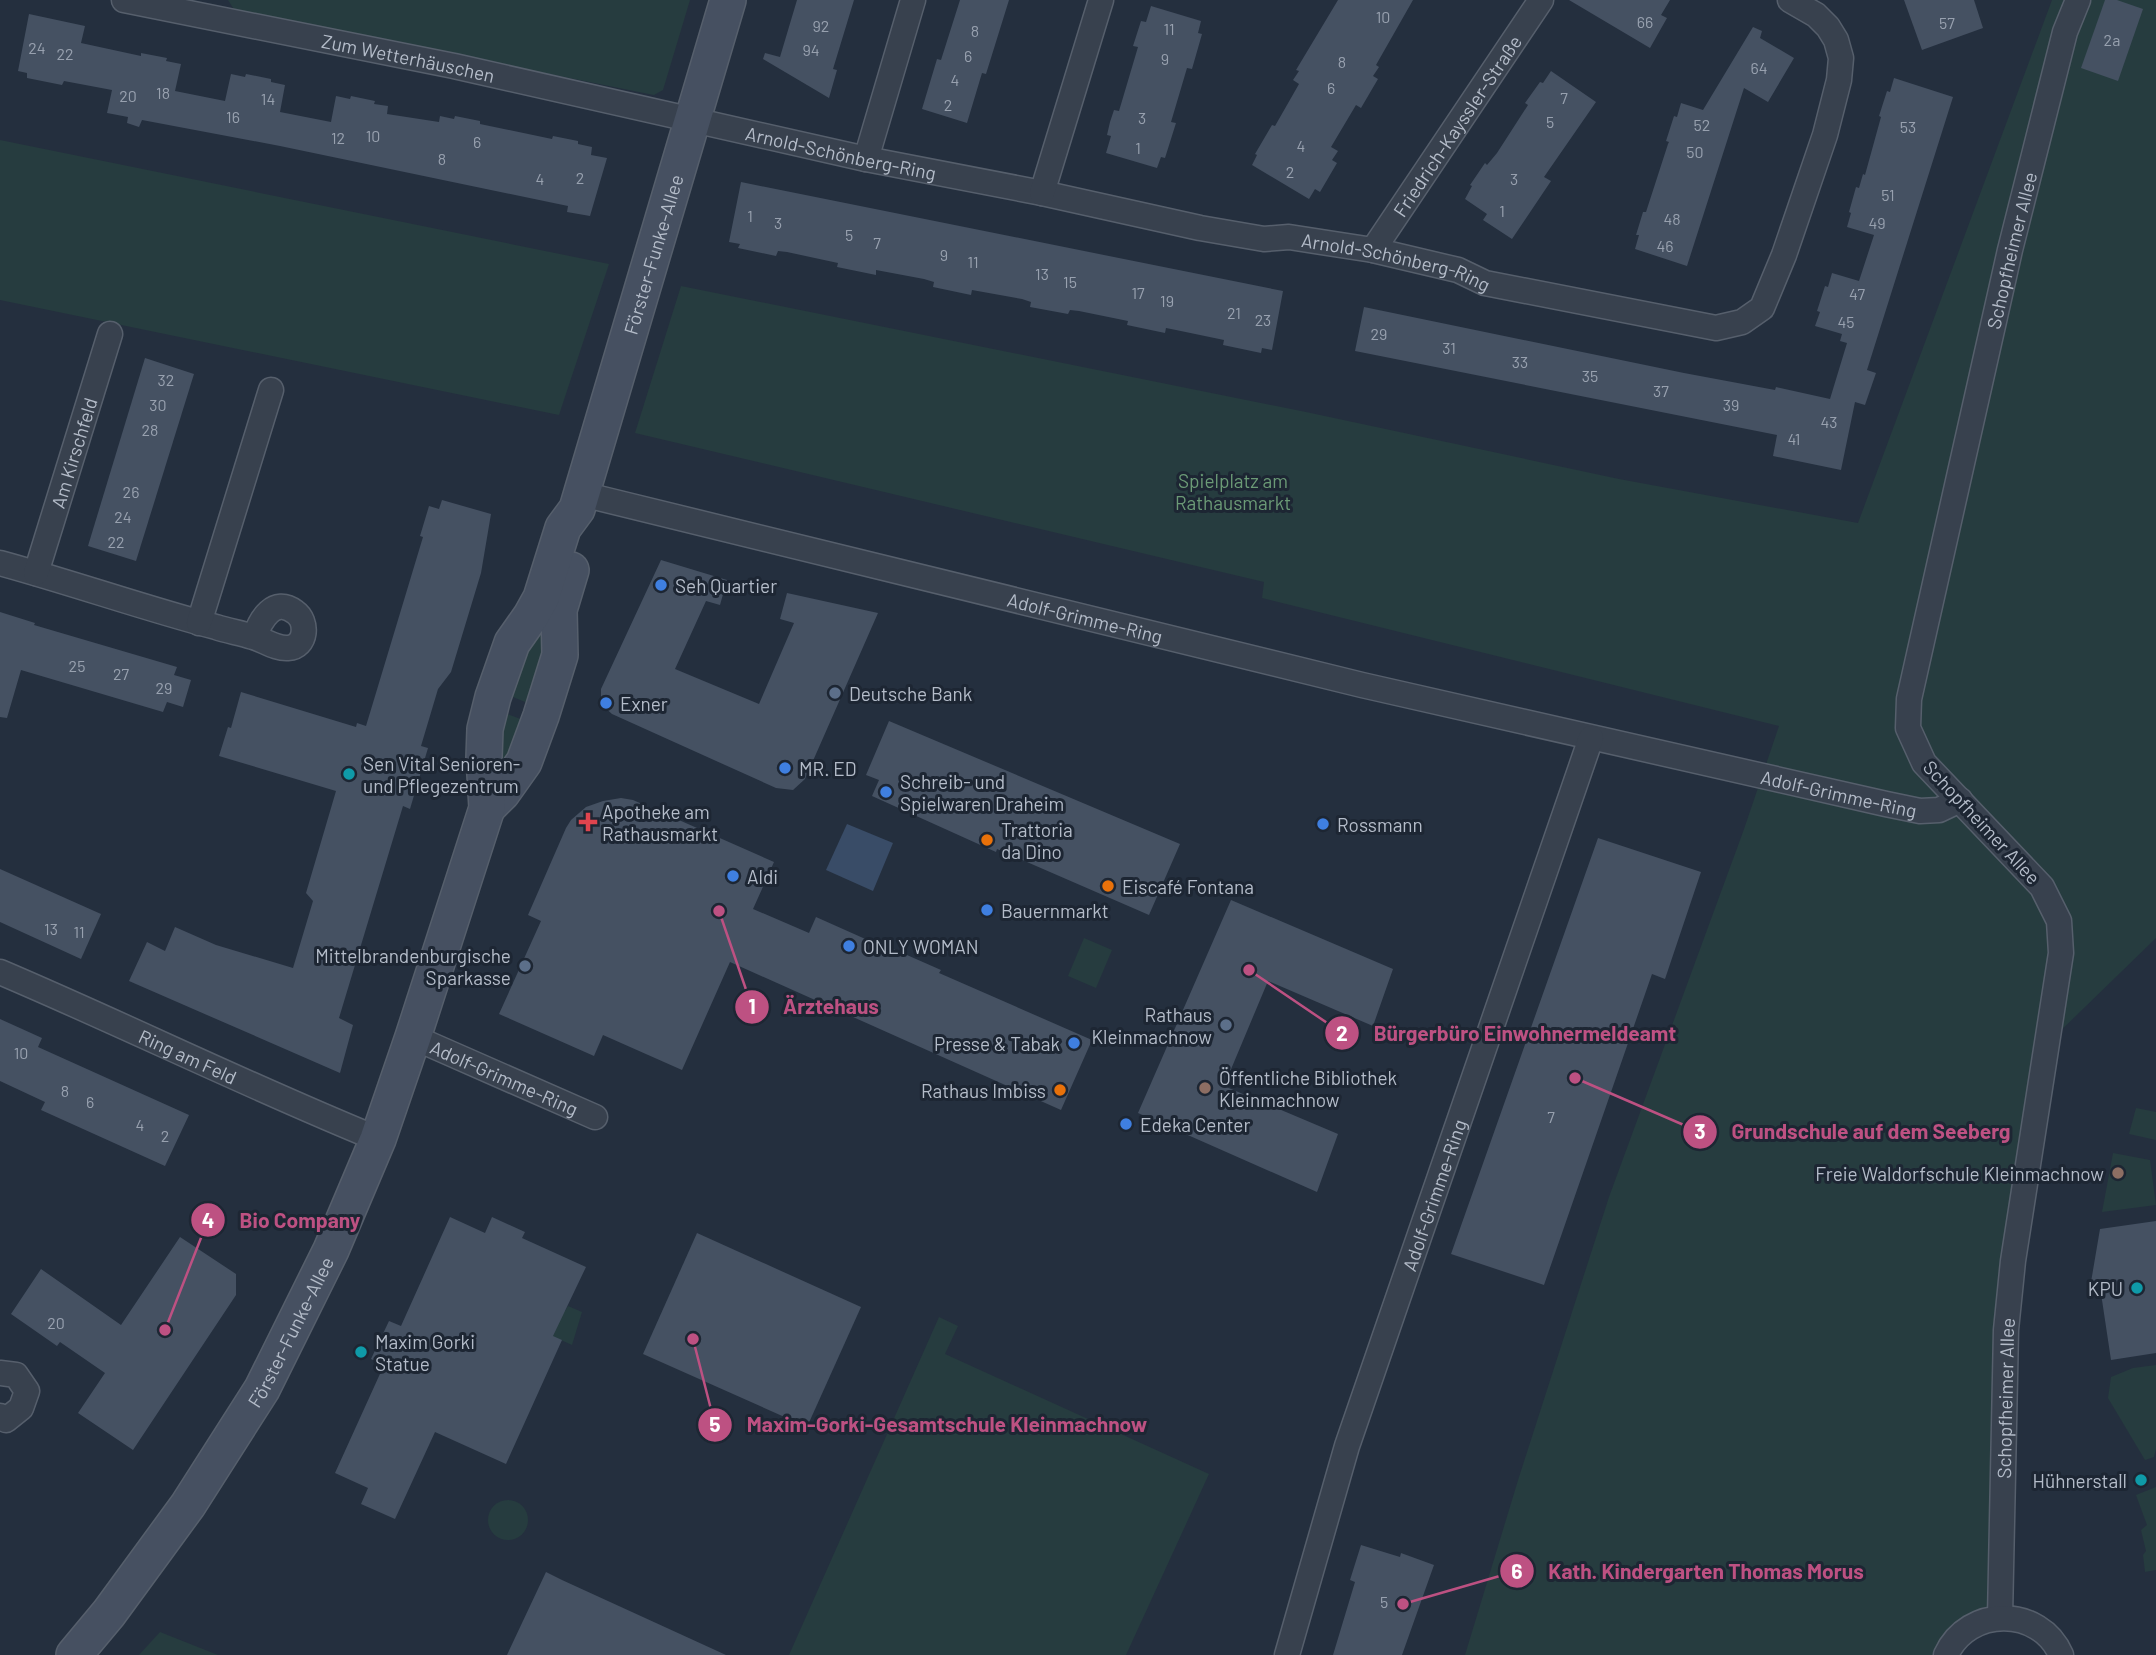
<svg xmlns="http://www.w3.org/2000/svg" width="2156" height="1655" viewBox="0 0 2156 1655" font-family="Barlow,sans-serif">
<rect width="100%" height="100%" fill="#242f3e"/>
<g fill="#263c3f">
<path d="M228,0H690L663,90L654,95L235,11Z"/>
<path d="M2052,0H2156V938L2048,1043L2013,1261L2000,1617L1946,1655H1465L1519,1477L1609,1197L1743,832L1779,726L1262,598L1264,582L635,433L681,286L1306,412L1619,479L1858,523Z"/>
<path d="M0,140L609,264L559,415L0,300Z"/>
<path d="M552,607L535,706L503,693Z"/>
<path d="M497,710L531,723L511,767L491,761Z"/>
<path d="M1084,938L1112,950L1096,988L1068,976Z"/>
<path d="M2136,1108L2156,1112V1140L2129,1134Z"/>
<path d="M2113,1153L2150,1160L2156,1205L2102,1212Z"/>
<path d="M503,1283L565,1311L568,1306L582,1312L572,1345L490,1308Z"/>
<path d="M939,1317L958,1326L945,1354L1209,1474L1126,1655H789Z"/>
<path d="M2156,1365V1449L2154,1457L2145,1460L2108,1398L2111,1377L2133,1368Z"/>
<path d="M2156,1487V1570L2145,1572L2143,1555L2146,1551L2141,1530L2147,1525L2136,1495Z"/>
<circle cx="508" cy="1520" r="20"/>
<path d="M160,1632L218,1655H139Z"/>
</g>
<path fill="#394c67" d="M847,824L893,843L873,891L826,870Z"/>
<g fill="#455162">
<path d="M797,0H854L833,69L837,70L829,98L763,59L765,53L780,57Z"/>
<path d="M960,0H1009L986,74L982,73L967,123L922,109L937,59L941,60Z"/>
<path d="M1338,0H1413L1376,65L1379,67L1373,76L1378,79L1361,108L1356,105L1331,147L1338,151L1332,160L1337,163L1320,192L1315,189L1309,199L1252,165L1257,155L1255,154L1272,125L1275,126L1299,84L1293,80L1299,71L1296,70Z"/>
<path d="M1569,0H1670L1661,15L1667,18L1650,48Z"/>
<path d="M1904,0H1974L1983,28L1922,50Z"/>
<path d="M2105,0H2117L2143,9L2118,81L2081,68Z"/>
<path d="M1151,6L1201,21L1198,33L1202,34L1192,69L1187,68L1171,122L1176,123L1165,158L1161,157L1157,168L1106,153L1111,136L1107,135L1110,122L1114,110L1119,111L1138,47L1133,46L1141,21L1146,22Z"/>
<path d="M29,14L85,26L81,43L141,56V53L167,58L166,61L181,64L175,91L225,101L231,74L245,77L246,74L271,79V82L285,85L280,112L331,122L336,96L350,99L351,96L375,101L374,104L388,106L387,114L439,122L440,116L454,119L455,116L480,121V124L552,139L553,136L578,141V144L592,147L591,155L607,158L590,216L567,212L568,206L280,146L142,120L139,127L127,123L128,117L107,113L112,90L64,81L62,85L27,78V73L18,71Z"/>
<path d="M1753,27L1762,31L1760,38L1794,58L1768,102L1744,88L1687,266L1635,249L1639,235H1636L1643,212H1646L1668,144L1669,142L1666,141L1674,116L1677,117L1681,103L1703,110Z"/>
<path d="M1551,71L1596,102L1544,177L1551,181L1512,239L1483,220L1487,214L1465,199L1472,186L1470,185L1485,163L1487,165L1497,153L1528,105L1525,103L1540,82L1543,83Z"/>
<path d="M1894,78L1953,97L1867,370L1876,373L1865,405L1855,402L1841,470L1773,456L1777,435L1355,351L1364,307L1684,373L1775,390L1776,387L1830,399L1847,343L1840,341L1842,334L1815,326L1820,312L1817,311L1825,286L1828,287L1832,273L1859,281L1874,235L1847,227L1851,213L1849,212L1856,187L1859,188L1863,174L1865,175L1881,117L1879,116L1887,91L1890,92Z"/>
<path d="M741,182L1283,291L1272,350L1262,348L1261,353L1223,345L1224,340L1176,330L1166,328L1165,333L1127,325L1128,321L1079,311L1070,310L1068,314L1030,307L1031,302L1022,299L972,290L971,295L933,287L934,282L924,279L876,270V275L837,267L838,263L787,252L778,251L776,256L738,248L740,244L729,242Z"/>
<path d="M145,358L194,374L136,561L88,546Z"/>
<path d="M442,500L491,514L481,573L451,672L438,689L421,746L428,748L410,809L403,806L339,1018L353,1025L340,1073L129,981L147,942L165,951L175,927L216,945L293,968L313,901L306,893L336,791L219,756L228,727L231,728L241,692L356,727L357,723L366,726L423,537L420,536L429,506L439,509Z"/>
<path d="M661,560L727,580L720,605L706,601L675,669L759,704L794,623L780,619L787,593L878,613L805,779L793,790L776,788L612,714L601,704V689Z"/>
<path d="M0,612L35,623L34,625L177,667L174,675L191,680L183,707L167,702L163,712L21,670L7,718L0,717Z"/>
<path d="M889,721L1180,844L1149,915L997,849L996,852L872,796L879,780L866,775Z"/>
<path d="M621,798L633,800L663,813L774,862L753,909L809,933L816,917L890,950L891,948L941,970L939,973L1092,1040L1061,1110L730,962L682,1070L603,1035L594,1056L499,1014L541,921L528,915L566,828L571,820L586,807L603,801Z"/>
<path d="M1598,838L1701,872L1665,979L1652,974L1544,1285L1451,1254Z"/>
<path d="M0,869L101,914L81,959L0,922Z"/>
<path d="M1231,900L1393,969L1373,1026L1268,981L1224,1086L1338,1134L1317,1192L1138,1113Z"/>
<path d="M0,1019L42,1038L38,1047L189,1115L165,1166L41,1110L45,1102L0,1081Z"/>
<path d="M450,1217L485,1233L492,1217L525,1232L522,1238L586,1267L553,1336L562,1340L506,1464L435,1432L395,1519L361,1504L368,1488L335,1473L384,1365L371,1359L389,1321L401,1326Z"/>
<path d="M2156,1221V1353L2111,1360L2099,1280L2091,1282L2100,1229Z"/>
<path d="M697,1233L861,1307L807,1427L643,1354Z"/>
<path d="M180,1237L236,1274V1295L133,1450L78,1413L105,1373L60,1342L57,1346L11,1314L41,1269L121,1325Z"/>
<path d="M1361,1545L1400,1557L1401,1553L1434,1565L1402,1655H1333L1355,1582L1350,1580Z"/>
<path d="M546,1572L562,1580L726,1655H507Z"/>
</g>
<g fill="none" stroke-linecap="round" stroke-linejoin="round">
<defs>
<g id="street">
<path id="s1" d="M124,0L454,66L866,159L1042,193L1200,228L1264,239L1289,237L1373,250L1458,270L1485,283L1716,328L1742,322L1762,308L1784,255L1825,135L1839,80L1841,58L1836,40L1828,27L1816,15L1790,0"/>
<path d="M866,159L913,0"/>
<path d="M1042,193L1101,0"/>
<path id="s2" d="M1373,250L1541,0"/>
<path id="s3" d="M582,494L1362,685L1886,804L1920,811L1939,810L1960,800"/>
<path d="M0,563C73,583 144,608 216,627C228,631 241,633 253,637C264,640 276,649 288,648C307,647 308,621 295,612C274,596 260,620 255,637"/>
<path id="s4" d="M36,573L110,334"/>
<path d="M199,623L271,390"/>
<path id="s5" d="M0,972C127,1026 250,1087 378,1139"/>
<path id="s6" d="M413,1037L595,1117"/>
<path d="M0,1373L16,1375L27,1391L21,1408L6,1420L0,1416"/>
<path id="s7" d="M2000,1617L2006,1330L2013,1261L2061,953L2059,921L2042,887L1924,763L1908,728L1909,699L2010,250L2065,32L2078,0"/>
<path id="s8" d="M1287,1655L1347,1446L1591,738"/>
<path d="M1946,1655C1968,1606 2040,1606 2061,1655"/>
</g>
<g id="secondary">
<path d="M487,808L502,793L524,762L541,716L560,655L559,610L571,570"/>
<path id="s9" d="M74,1655L109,1613L188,1505L262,1389L331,1250L378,1139L413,1037L487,808L484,758L485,729L493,697L512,643L531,616L541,598L563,528L577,509L728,0"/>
</g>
</defs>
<use href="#street" stroke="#565f6c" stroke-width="27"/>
<use href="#secondary" stroke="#565f6c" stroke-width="38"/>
<use href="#street" stroke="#38414e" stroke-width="24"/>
<use href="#secondary" stroke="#465061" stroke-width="35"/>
</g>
<g fill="#3f7fe0" stroke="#1d2633" stroke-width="2.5">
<circle cx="661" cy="585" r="7"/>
<circle cx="606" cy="703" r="7"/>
<circle cx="785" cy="768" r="7"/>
<circle cx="886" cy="792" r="7"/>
<circle cx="1323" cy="824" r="7"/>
<circle cx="733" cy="876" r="7"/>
<circle cx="987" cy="910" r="7"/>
<circle cx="849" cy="946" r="7"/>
<circle cx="1074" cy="1043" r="7"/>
<circle cx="1126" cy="1124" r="7"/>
</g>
<g fill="#5c6f8a" stroke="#1d2633" stroke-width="2.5">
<circle cx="835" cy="693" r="7"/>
<circle cx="525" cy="966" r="7"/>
<circle cx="1226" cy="1025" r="7"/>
</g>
<g fill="#0f9aa8" stroke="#1d2633" stroke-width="2.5">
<circle cx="349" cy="774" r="7"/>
<circle cx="2137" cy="1288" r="7"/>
<circle cx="361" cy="1352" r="7"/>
<circle cx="2141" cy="1480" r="7"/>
</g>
<path fill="#e0444e" stroke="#1d2633" stroke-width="2.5" d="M584.5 811.5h7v7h7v7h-7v7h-7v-7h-7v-7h7z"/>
<g fill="#e8710a" stroke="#1d2633" stroke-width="2.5">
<circle cx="987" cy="840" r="7"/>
<circle cx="1108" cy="886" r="7"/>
<circle cx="1060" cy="1090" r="7"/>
</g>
<g fill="#8d6e63" stroke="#1d2633" stroke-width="2.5">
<circle cx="1205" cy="1088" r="7"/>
<circle cx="2118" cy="1173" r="7"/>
</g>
<g text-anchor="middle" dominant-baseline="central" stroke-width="6" stroke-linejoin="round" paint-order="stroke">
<g font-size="16" fill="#98a1af">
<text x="1383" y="16">10</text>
<text x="1645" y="21">66</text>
<text x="1947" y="22">57</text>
<text x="821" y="25">92</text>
<text x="1169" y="28">11</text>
<text x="975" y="30">8</text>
<text x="2112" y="39">2a</text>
<text x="37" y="47">24</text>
<text x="811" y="49">94</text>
<text x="65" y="53">22</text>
<text x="968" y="55">6</text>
<text x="1165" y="58">9</text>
<text x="1342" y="61">8</text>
<text x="1759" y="67">64</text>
<text x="955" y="79">4</text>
<text x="1331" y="87">6</text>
<text x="163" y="92">18</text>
<text x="128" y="95">20</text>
<text x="1564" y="97">7</text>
<text x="268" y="98">14</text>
<text x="948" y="104">2</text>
<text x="233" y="116">16</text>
<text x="1142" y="117">3</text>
<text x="1550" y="121">5</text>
<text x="1702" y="124">52</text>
<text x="1908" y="126">53</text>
<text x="373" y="135">10</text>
<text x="338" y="137">12</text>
<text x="477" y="141">6</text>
<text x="1301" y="145">4</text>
<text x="1138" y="147">1</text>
<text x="1695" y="151">50</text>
<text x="442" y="158">8</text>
<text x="1290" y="171">2</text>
<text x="580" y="177">2</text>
<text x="540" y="178">4</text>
<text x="1514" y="178">3</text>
<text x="1888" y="194">51</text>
<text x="1502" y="210">1</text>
<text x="750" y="215">1</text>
<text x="1672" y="218">48</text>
<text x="778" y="222">3</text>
<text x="1877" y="222">49</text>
<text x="849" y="234">5</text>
<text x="877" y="242">7</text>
<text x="1665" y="245">46</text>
<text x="944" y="254">9</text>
<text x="973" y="261">11</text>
<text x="1042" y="273">13</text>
<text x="1070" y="281">15</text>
<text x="1138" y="292">17</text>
<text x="1857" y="293">47</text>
<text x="1167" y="300">19</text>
<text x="1234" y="312">21</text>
<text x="1263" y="319">23</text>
<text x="1846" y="321">45</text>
<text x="1379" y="333">29</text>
<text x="1449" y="347">31</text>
<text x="1520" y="361">33</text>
<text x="1590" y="375">35</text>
<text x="166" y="379">32</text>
<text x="1661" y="390">37</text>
<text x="158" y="404">30</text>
<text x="1731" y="404">39</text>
<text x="1829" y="421">43</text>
<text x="150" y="429">28</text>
<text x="1794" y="438">41</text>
<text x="131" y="491">26</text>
<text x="123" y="516">24</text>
<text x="116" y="541">22</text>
<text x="77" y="665">25</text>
<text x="121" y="673">27</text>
<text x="164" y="687">29</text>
<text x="51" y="928">13</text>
<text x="79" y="931">11</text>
<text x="21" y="1052">10</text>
<text x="65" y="1090">8</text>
<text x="90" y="1101">6</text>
<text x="1551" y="1116">7</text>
<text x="140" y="1124">4</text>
<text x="165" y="1135">2</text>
<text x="56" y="1322">20</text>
<text x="1384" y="1601">5</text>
</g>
<g font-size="19" fill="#b4bcc9" stroke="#1d2633">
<text stroke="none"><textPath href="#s1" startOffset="290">Zum Wetterhäuschen</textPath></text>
<text stroke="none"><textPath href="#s2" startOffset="150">Friedrich-Kayssler-Straße</textPath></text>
<text stroke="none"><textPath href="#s1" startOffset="733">Arnold-Schönberg-Ring</textPath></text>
<text stroke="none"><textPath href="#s7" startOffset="1437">Schopfheimer Allee</textPath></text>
<text stroke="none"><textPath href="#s9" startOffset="1536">Förster-Funke-Allee</textPath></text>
<text stroke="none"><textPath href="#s1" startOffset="1300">Arnold-Schönberg-Ring</textPath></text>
<text stroke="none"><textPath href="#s4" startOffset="126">Am Kirschfeld</textPath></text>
<text stroke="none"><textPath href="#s3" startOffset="518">Adolf-Grimme-Ring</textPath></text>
<text stroke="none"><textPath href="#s3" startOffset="1292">Adolf-Grimme-Ring</textPath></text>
<text transform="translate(1982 822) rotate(47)">Schopfheimer Allee</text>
<text stroke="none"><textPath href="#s5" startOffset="206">Ring am Feld</textPath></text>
<text stroke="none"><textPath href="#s6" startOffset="100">Adolf-Grimme-Ring</textPath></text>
<text stroke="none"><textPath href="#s8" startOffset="483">Adolf-Grimme-Ring</textPath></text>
<text stroke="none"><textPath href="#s9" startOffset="390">Förster-Funke-Allee</textPath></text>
<text stroke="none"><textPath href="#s7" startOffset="219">Schopfheimer Allee</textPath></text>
</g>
<g font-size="19" fill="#6b9a76" stroke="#1d2633">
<text x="1233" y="480">Spielplatz am<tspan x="1233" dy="22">Rathausmarkt</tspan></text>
</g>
<g font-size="19" fill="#b4bcc9" stroke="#1d2633" text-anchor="start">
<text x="675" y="585">Seh Quartier</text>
<text x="849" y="693">Deutsche Bank</text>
<text x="620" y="703">Exner</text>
<text x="363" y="763">Sen Vital Senioren-<tspan x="363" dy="22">und Pflegezentrum</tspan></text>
<text x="799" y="768">MR. ED</text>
<text x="900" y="781">Schreib- und<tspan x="900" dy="22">Spielwaren Draheim</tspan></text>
<text x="602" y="811">Apotheke am<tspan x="602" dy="22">Rathausmarkt</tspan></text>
<text x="1337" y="824">Rossmann</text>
<text x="1001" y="829">Trattoria<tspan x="1001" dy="22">da Dino</tspan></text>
<text x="747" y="876">Aldi</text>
<text x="1122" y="886">Eiscafé Fontana</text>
<text x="1001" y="910">Bauernmarkt</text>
<text x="863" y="946">ONLY WOMAN</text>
<text x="511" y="955" text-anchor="end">Mittelbrandenburgische<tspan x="511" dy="22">Sparkasse</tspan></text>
<text x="1212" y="1014" text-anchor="end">Rathaus<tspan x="1212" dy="22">Kleinmachnow</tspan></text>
<text x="1060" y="1043" text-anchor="end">Presse &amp; Tabak</text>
<text x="1219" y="1077">Öffentliche Bibliothek<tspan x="1219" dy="22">Kleinmachnow</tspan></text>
<text x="1046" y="1090" text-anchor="end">Rathaus Imbiss</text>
<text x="1140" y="1124">Edeka Center</text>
<text x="2104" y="1173" text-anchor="end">Freie Waldorfschule Kleinmachnow</text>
<text x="2123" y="1288" text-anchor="end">KPU</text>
<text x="375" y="1341">Maxim Gorki<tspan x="375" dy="22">Statue</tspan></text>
<text x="2127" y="1480" text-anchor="end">Hühnerstall</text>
</g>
</g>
<path fill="none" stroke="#bd5182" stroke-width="2.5" d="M719 911L752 1007M1249 970L1342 1033M1575 1078L1700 1132M165 1330L208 1220M693 1339L715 1425M1403 1604L1517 1571"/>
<g fill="#bd5182" stroke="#1d2633" stroke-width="2.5">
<circle cx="719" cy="911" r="7"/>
<circle cx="1249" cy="970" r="7"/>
<circle cx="1575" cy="1078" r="7"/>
<circle cx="165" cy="1330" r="7"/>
<circle cx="693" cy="1339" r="7"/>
<circle cx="1403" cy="1604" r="7"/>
<circle cx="752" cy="1007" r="18"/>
<circle cx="1342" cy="1033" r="18"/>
<circle cx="1700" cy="1132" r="18"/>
<circle cx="208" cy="1220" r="18"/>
<circle cx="715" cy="1425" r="18"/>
<circle cx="1517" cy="1571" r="18"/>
</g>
<g font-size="21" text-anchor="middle" font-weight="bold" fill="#fff">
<text x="752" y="1014">1</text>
<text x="1342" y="1041">2</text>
<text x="1700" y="1139">3</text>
<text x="208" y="1228">4</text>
<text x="715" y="1432">5</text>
<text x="1517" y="1579">6</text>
</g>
<g font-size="21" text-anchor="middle" font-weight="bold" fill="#bd5182" stroke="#1d2633" stroke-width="6" stroke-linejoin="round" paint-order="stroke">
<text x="831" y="1014">Ärztehaus</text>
<text x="1525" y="1041">Bürgerbüro Einwohnermeldeamt</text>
<text x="1871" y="1139">Grundschule auf dem Seeberg</text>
<text x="300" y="1228">Bio Company</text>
<text x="947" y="1432">Maxim-Gorki-Gesamtschule Kleinmachnow</text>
<text x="1706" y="1579">Kath. Kindergarten Thomas Morus</text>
</g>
</svg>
